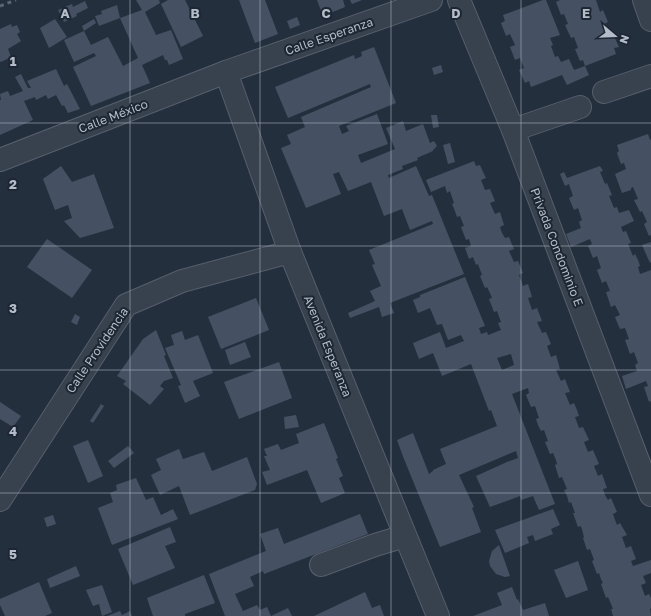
<svg xmlns="http://www.w3.org/2000/svg" width="651" height="616" viewBox="0 0 651 616" font-family="'Golos Text',sans-serif">
<rect width="100%" height="100%" fill="#242f3e"/>
<g fill="#455162" fill-rule="evenodd">
<path d="M136,0H159L160,3L145,12L156,35L171,30L183,59L169,65L167,60H165L163,55L142,65L150,83L91,106L73,67L96,56L94,53L74,62L64,40L84,31L82,26L94,19L96,23L84,31L91,45L108,37L123,66L138,58L120,18L99,26L95,16L102,14L101,11L117,5L120,18L142,10Z"/>
<path d="M168,0H185L203,36L181,47L161,4Z"/>
<path d="M239,0H265L278,34L255,43Z"/>
<path d="M317,0H343L345,7L323,16Z"/>
<path d="M350,0H362L352,4Z"/>
<path d="M543,0H546L560,35L550,38L553,45L551,46L555,57L558,56L561,62L569,59L574,70L585,66L589,75L567,85L562,75L531,87L529,81L525,83L519,70L524,68L520,58L515,60L510,47L515,45L510,34L506,36L501,23L505,21L503,15Z"/>
<path d="M560,0H596L600,12L603,10L606,17L608,22L604,24L609,36L613,34L619,47L614,48L616,54L585,66L583,60L580,61L575,49L578,48L574,37L571,38L565,25L568,24L564,14L561,15L556,2Z"/>
<path d="M85,1L88,8L76,14L77,16L64,22L58,10L72,4L73,7Z"/>
<path d="M297,17L300,25L290,29L287,21Z"/>
<path d="M55,19L67,37L49,48L40,28Z"/>
<path d="M11,24L12,27L17,25L20,32L17,34L21,41L8,49L11,57L1,62L0,61V29Z"/>
<path d="M374,47L396,103L339,126L342,134L349,131L346,126L377,114L388,144L358,155L361,163L395,149L386,128L403,121L406,131L423,124L430,143L434,141L437,146L433,150V151L417,158L418,160L402,166L403,169L388,175L389,178L416,166L429,196L432,195L464,274L390,303L394,313L382,317L379,307L350,318L348,313L375,301L370,291L381,286L372,265L375,264L369,250L433,224L432,221L410,230L402,209L384,216L371,182L348,191L339,172L333,174L341,194L306,208L281,148L291,144L287,135L305,127L301,117L371,87L370,84L288,118L275,87L354,55L355,59L362,56L361,52Z"/>
<path d="M441,65L443,72L434,75L432,68Z"/>
<path d="M56,69L64,86L67,84L80,109L68,113L64,105L62,106L56,95L48,99L46,95L36,100L35,97L24,101L33,120L0,135V100H1L0,94L8,91L10,96L23,91L15,77L21,74L28,88H31L27,81Z"/>
<path d="M431,115H437L439,127L433,128Z"/>
<path d="M648,134L650,140L651,139V235L649,236L644,224L647,222L642,211L640,212L634,200L638,199L633,187L631,188V190L622,193L615,174L626,169L624,163L621,164L617,153L619,151L617,145Z"/>
<path d="M450,143L455,162L448,164L443,145Z"/>
<path d="M474,161L476,166L480,165L483,172L486,178L481,180L485,190L490,189L495,201L490,203L495,214L500,212L504,225L500,227L502,233L505,238L509,237L511,242L514,249L509,251L514,262L518,261L523,273L519,275L523,286L528,284L532,297L528,298L532,310L537,308L542,321L537,322L542,333L546,332L551,344L547,346L551,357L556,355L560,369L556,370L561,381L565,379L570,392L565,393L570,405L574,403L577,410L579,416L575,417L579,428L583,427L589,440L584,442L588,452L593,450L599,464L594,466L598,476L602,474L607,488L603,489L605,495L608,500L611,498L617,512L613,514L615,520L617,525L620,523L627,535L622,537L626,548L631,546L636,559L631,561L633,566L651,560V573L643,576L646,583L641,585L645,596L649,594L651,598V608L650,609L651,616H613L611,609H613L611,604L608,597L606,598L601,584L603,583L601,579L599,573L597,574L592,561L594,560L590,549L587,550L583,538L584,537L581,526L578,527L573,513H575L571,502L569,503L567,496L564,490L567,489L562,477L559,478L555,465L557,464L556,460L553,453L550,454L545,442L548,441L544,430L541,431L538,425L536,419L539,418L535,406L531,407L526,395L529,393L528,388L512,394L555,504L539,510L533,496L521,500L520,496L490,507L476,476L507,462L518,458L516,451L459,475L474,507L472,508L481,532L440,547L404,459L397,440L413,433L429,474L433,471V470L446,464L440,449L497,426L491,410L489,411L471,364L442,376L433,353L419,359L413,343L440,332L446,348L464,341L461,335L448,340L442,324L437,325L430,308L418,313L413,300L420,297V295L465,277L485,326L479,328L481,334L487,332L488,335L501,330L498,323L501,322L497,311L494,312L489,299L492,298L490,293L487,287L485,288L480,276L482,275L478,264L476,265L473,257L469,259L465,248L471,246L469,239L466,240L461,227L464,226L460,216L457,217L455,211L452,204L454,203L450,191L447,193L445,186L431,192L426,180ZM511,354L514,365L502,370L497,358Z"/>
<path d="M61,166L72,182L94,174L114,228L80,238L64,221L72,218L68,205L55,210L43,179Z"/>
<path d="M600,166L603,171L600,172L605,184L607,183L612,195L609,196L614,208L617,207L619,213L629,210L634,221L621,227L623,232L626,231L631,243L628,244L633,256L635,254L638,260L640,266L638,267L640,274L651,270V401L649,402L644,387L648,386L646,381L626,389L622,376L637,371L635,365L638,363L634,352L630,354L625,340L629,339L625,328L620,329L617,322L615,317L620,315L615,305L611,307L606,292L610,291L606,281L602,283L597,270L601,268L597,256L593,258L588,246L592,244L590,239L571,247L566,234L581,228L579,222L582,220L578,208L574,210L569,198L573,196L569,184L565,186L560,174L564,172L567,178Z"/>
<path d="M47,239L92,270L72,298L27,267Z"/>
<path d="M651,242V262L650,263L642,245Z"/>
<path d="M256,298L269,330L221,349L208,317Z"/>
<path d="M75,314L80,317L77,325L71,322Z"/>
<path d="M156,330L166,355L164,356L173,378L164,381L160,386L164,389L150,405L123,384L126,381L117,376L143,339Z"/>
<path d="M182,331L185,340L198,335L213,373L193,381L200,396L185,403L178,386L181,385L165,348L174,345L171,335Z"/>
<path d="M245,342L251,357L230,365L225,350Z"/>
<path d="M279,362L292,398L239,419L224,382Z"/>
<path d="M0,402L21,416L13,427L0,419Z"/>
<path d="M101,404L104,406L93,423L90,421Z"/>
<path d="M296,415L299,427L285,429L284,417Z"/>
<path d="M324,423L338,458L336,459L343,476L339,478L345,493L321,503L307,470L267,485L262,472L270,470L264,456H267L264,449L278,444L281,450L299,443L296,434Z"/>
<path d="M88,440L103,476L88,483L73,446Z"/>
<path d="M128,446L134,453L114,468L108,461Z"/>
<path d="M179,449L183,459L204,452L212,471L247,457L257,484L255,490L190,515L179,486L160,495L151,475L161,470L156,459Z"/>
<path d="M136,478L146,500L153,497L161,515L173,509L178,519L112,545L98,508L113,502L110,493L117,490L116,485Z"/>
<path d="M553,509L560,525L551,529L553,534L535,541L533,535L527,537L529,543L505,553L495,530Z"/>
<path d="M360,514L368,534L264,574L263,571L250,577L254,586L235,594L243,611L257,605L260,610L267,607L271,616L288,608L292,616H225L209,574L266,551L260,534L278,528L284,544Z"/>
<path d="M53,515L56,524L47,527L44,518Z"/>
<path d="M170,527L176,542L165,546L175,568L133,585L118,549Z"/>
<path d="M499,545L510,576L505,577L496,574L490,566L489,561L492,551Z"/>
<path d="M578,561L588,590L566,598L554,570Z"/>
<path d="M76,566L80,576L50,588L47,579Z"/>
<path d="M204,575L215,603L185,614V616H153L147,598Z"/>
<path d="M39,582L52,613L45,616H5L0,605V599Z"/>
<path d="M102,585L112,612L102,616L99,604L93,606L86,590Z"/>
<path d="M512,587L517,600L518,599L523,610L545,603L549,616H473L502,605L497,593Z"/>
<path d="M365,592L372,608L380,605L384,616H314Z"/>
<path d="M120,611L122,615L130,611L132,616H107Z"/>
</g>
<g fill="none" stroke-linecap="round" stroke-linejoin="round">
<defs>
<g id="minor">
<path d="M459,0L513,130L651,495"/>
<path d="M644,0L651,20"/>
<path d="M226,72L290,252L438,616"/>
<path d="M604,92L651,76"/>
<path d="M513,130L580,107"/>
<path d="M0,160L226,72L431,0"/>
<path d="M0,500L126,305L182,281L290,252"/>
<path d="M321,565L375,545L405,536"/>
</g>
</defs>
<use href="#minor" stroke="#565f6c" stroke-width="24"/>
<use href="#minor" stroke="#38414e" stroke-width="22"/>
<path stroke="#5a6575" stroke-width="3" stroke-dasharray="4 4" stroke-linecap="butt" d="M0,6L16,0"/>
</g>
<path fill="none" stroke="#b4bcc9" stroke-width="1" stroke-opacity="0.55" d="M130,0V616M260,0V616M391,0V616M521,0V616M0,123H651M0,246H651M0,370H651M0,493H651"/>
<g text-anchor="middle" dominant-baseline="central" stroke-width="4" stroke-linejoin="round" paint-order="stroke">
<g font-size="12" fill="#b4bcc9" stroke="#1d2633">
<text transform="translate(329 36) rotate(-19)">Calle Esperanza</text>
<text transform="translate(113 116) rotate(-21)">Calle México</text>
<text transform="translate(557 247) rotate(69)">Privada Condominio E</text>
<text transform="translate(328 346) rotate(68)">Avenida Esperanza</text>
<text transform="translate(97 350) rotate(-56)">Calle Providencia</text>
</g>
</g>
<g font-size="13" text-anchor="middle" font-weight="bold" fill="#b4bcc9" stroke="#1d2633" stroke-width="4" stroke-linejoin="round" paint-order="stroke">
<text x="65" y="18">A</text>
<text x="195" y="18">B</text>
<text x="326" y="18">C</text>
<text x="456" y="18">D</text>
<text x="586" y="18">E</text>
<text x="13" y="66">1</text>
<text x="13" y="189">2</text>
<text x="13" y="313">3</text>
<text x="13" y="436">4</text>
<text x="13" y="559">5</text>
</g>
<g transform="translate(615 36) rotate(109)" stroke="#1d2633" stroke-width="3" paint-order="stroke">
<path d="M0-3L7 15L0 10L-7 15Z" fill="#b4bcc9"/>
<text y="-6" font-size="11" font-weight="bold" text-anchor="middle" fill="#b4bcc9">N</text>
</g>
</svg>
